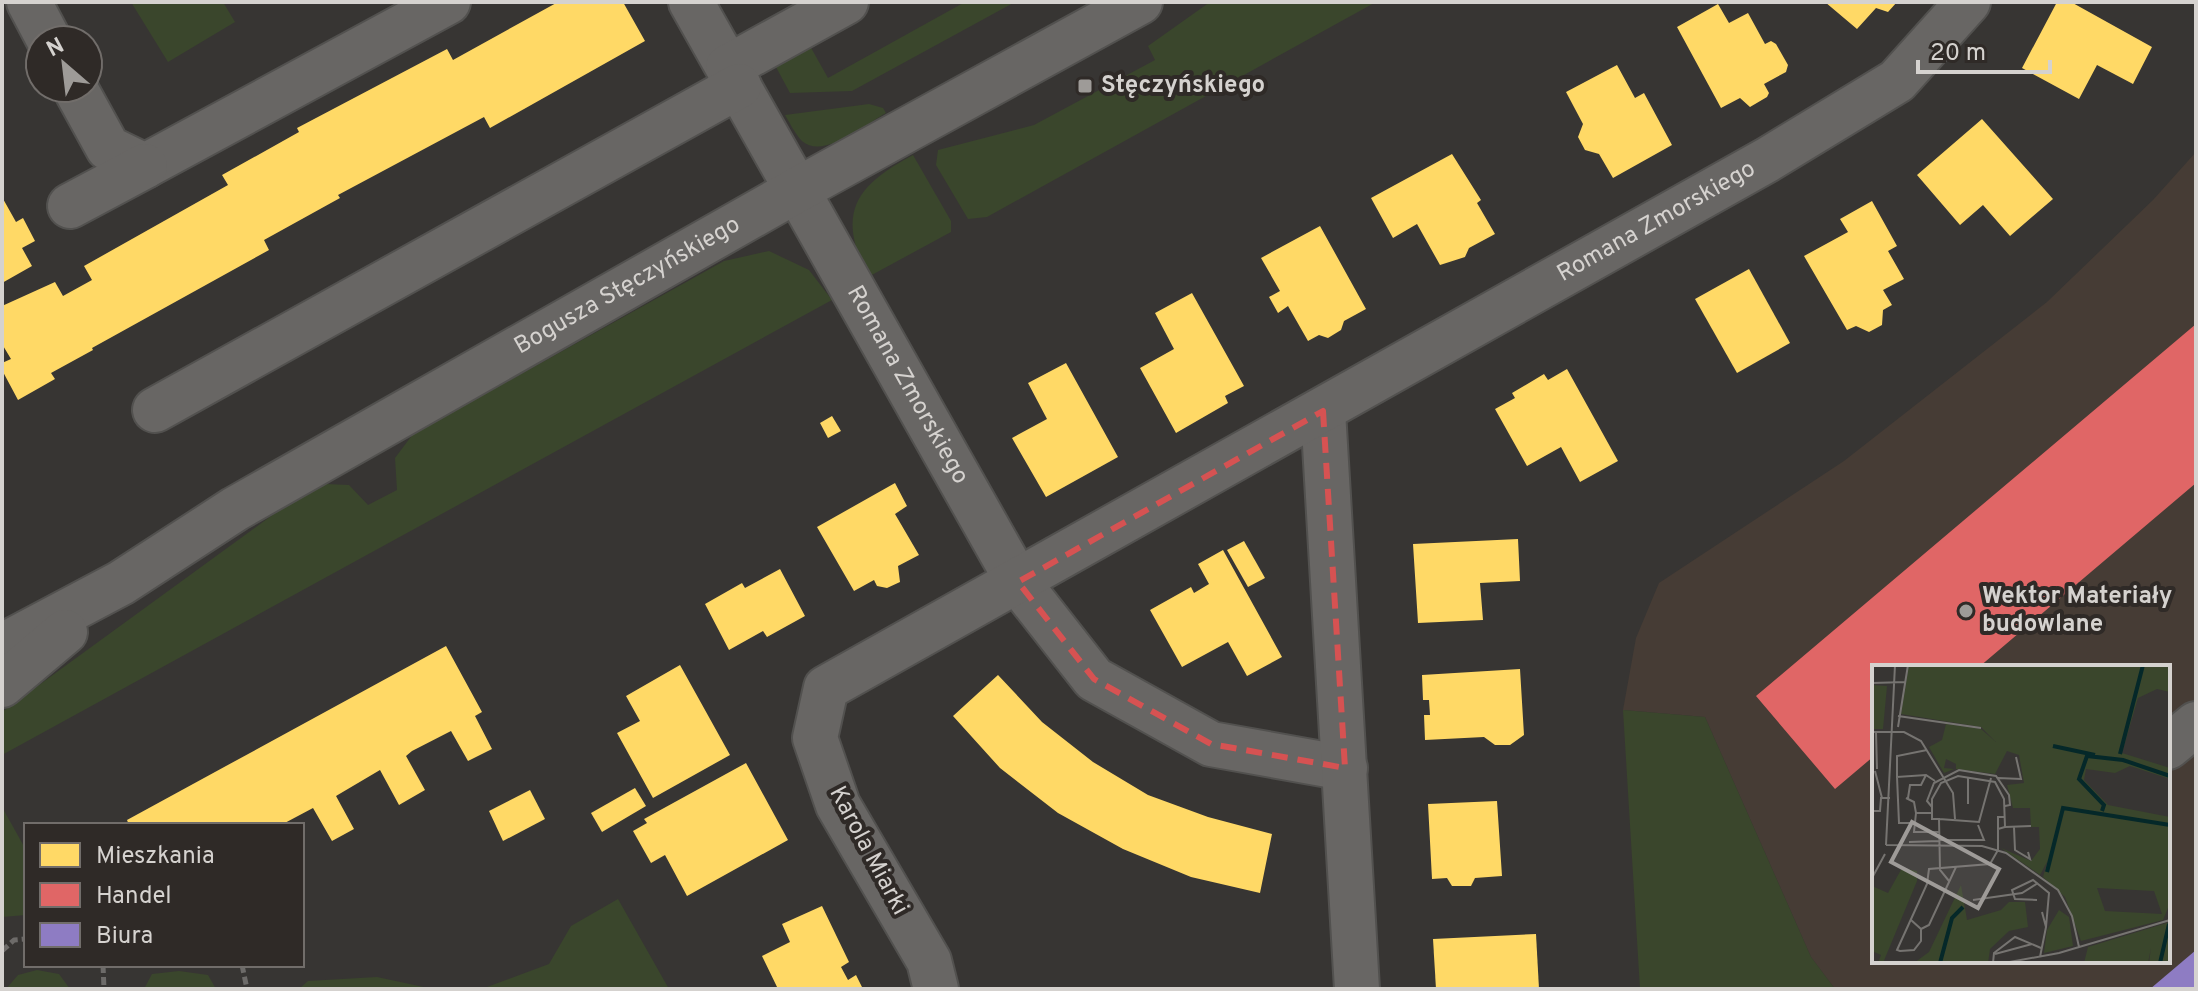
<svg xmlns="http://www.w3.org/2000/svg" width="2198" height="991" viewBox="0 0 2198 991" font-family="Overpass,sans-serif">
<rect width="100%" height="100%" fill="#373533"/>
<path fill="#463c35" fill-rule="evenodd" d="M2196,152V989H1835L1811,957L1705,717L1623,710L1636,638L1659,583L1844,461L2047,302L2153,200ZM1874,667H2168V961H1874Z"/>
<g fill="#3a462c">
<path d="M131,2H223L235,22L168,62Z"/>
<path d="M965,2H1015L852,91L790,93L776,67L810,46L828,78Z"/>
<path d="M1210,2H1376L987,217L968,219L936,165L938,150L1034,125L1155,60L1148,46Z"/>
<path d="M869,104L883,108L886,113C866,124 824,160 802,141C795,134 790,123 785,115Z"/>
<path d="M913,155L951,221V232L868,277C837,214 853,187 913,155Z"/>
<path d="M769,251L809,270L832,300L2,755V712L278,511L325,484L349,485L368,505L397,490L395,458L413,434L724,261Z"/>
<path d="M1623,710L1705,717L1811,957L1835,989H1640Z"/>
<path d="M2,807L26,850V915L2,917Z"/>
<path d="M618,899L669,989H447L487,987L549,964L571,926Z"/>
<path d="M37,970L59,974L70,989H6L18,975Z"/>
<path d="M179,971L208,975L216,989H144L152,974Z"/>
<path d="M377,977L433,989H299L308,981Z"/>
</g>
<g fill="#ffd966">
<path d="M558,2H623L645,41L490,128L484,117L338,195L340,198L264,240L269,250L92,348L93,350L51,373L55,379L18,400L2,370V363L11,359L2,344V306L55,282L63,296L92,280L84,266L228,185L222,175L299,132L297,128L447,49L453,60Z"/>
<path d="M1825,2H1897L1888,12L1876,8L1857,29Z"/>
<path d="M2057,2H2071L2152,47L2133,84L2097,65L2079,99L2022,68Z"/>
<path d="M1718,4L1729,23L1748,13L1765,44L1771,41L1776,44L1788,65L1786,72L1764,84L1769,93L1767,97L1750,107L1740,98L1721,108L1677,27Z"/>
<path d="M1617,65L1635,98L1644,93L1672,145L1613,178L1599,154L1585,150L1578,137L1583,124L1566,92Z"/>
<path d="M1982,119L2053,199L2010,236L1983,205L1960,225L1917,175Z"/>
<path d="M1452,154L1481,200L1477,203L1495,234L1469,248L1465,257L1440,265L1417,224L1393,238L1371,198Z"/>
<path d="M2,197L16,222L23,218L35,241L22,248L32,266L2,283Z"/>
<path d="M1872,201L1897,246L1888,251L1904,279L1883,290L1892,305L1883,310L1882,325L1869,332L1856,326L1847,330L1804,256L1848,232L1840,219Z"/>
<path d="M1320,226L1366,309L1344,321L1341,330L1328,338L1319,335L1308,341L1288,306L1278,313L1269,297L1280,291L1261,258Z"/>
<path d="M1749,269L1790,343L1737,373L1695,299Z"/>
<path d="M1192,293L1244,386L1225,396L1228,403L1176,433L1140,368L1174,349L1155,313Z"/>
<path d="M1066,363L1118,457L1046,497L1012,438L1047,419L1028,383Z"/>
<path d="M1567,369L1618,461L1580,482L1561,447L1527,466L1495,409L1515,398L1512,393L1544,374L1548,380Z"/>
<path d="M832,416L841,431L828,438L820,423Z"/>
<path d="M895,483L907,506L895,514L919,555L898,566L900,582L887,588L877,586L874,580L854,591L817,527Z"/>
<path d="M1518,539L1520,581L1480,583L1483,620L1418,623L1413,544Z"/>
<path d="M1244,541L1265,578L1248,587L1227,550Z"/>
<path d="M1223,550L1282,657L1247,676L1228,642L1182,667L1150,610L1191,587L1194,593L1209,584L1198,564Z"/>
<path d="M780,569L805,616L767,637L763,631L729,650L705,604L742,583L745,588Z"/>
<path d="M446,646L482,712L475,716L492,749L468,761L451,731L412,751L406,756L425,790L399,805L380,770L336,796L354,829L332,841L313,808L281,825H129L127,820Z"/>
<path d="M680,665L730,755L653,798L617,733L640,721L626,696Z"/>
<path d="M1520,669L1524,735L1510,745H1495L1484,737L1425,740L1424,715H1430L1429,700H1423L1422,675Z"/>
<path d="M998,675L1042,722L1093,762L1148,795L1208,817L1272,834L1260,893L1191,877L1123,849L1058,813L1000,768L953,716Z"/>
<path d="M746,763L788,840L687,896L665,855L651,863L633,831L647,823L644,819Z"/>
<path d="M635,788L646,806L602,832L591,813Z"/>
<path d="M530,790L545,819L503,841L489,811Z"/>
<path d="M1497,801L1502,876L1475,878L1471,886H1452L1447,878L1432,879L1428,804Z"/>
<path d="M822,906L849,962L841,967L848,980L856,975L863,989H778L762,956L790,942L782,924Z"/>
<path d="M1536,934L1539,989H1436L1433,939Z"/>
</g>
<path fill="#e06666" d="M2196,324V483L1979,667H1874V756L1835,789L1756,696Z"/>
<path fill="#8e7cc3" d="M2196,950V989H2150Z"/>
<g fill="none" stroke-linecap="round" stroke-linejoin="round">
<defs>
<g id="minor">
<path d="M29,2L49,40"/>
<path id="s1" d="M691,2L1018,582L1094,679L1211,744L1345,768"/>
<path d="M728,67L846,2"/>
<path d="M75,88L108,148L145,166L448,2"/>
<path d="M70,206L145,166"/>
<path d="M155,410L739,86"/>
<path d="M1323,411L1357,989"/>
<path id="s2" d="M2,646L121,583L235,509L797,190L1140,2"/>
<path d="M2,685L65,632"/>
<path d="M2168,747L2196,724"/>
<path id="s3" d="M936,989L929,961L838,805L815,738L826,688L1767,160L1897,81L1968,2"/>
</g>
</defs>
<use href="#minor" stroke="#52514f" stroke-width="48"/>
<g stroke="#6d6b69" stroke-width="5" stroke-dasharray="8 4" stroke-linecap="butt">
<path d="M2,951L14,940L26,939"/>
<path d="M103,965L104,989"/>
<path d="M242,965L247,989"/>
</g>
<use href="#minor" stroke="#686664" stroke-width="44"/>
</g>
<path fill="none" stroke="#d65252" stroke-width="6" stroke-dasharray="16 10" stroke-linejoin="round" d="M1323,411L1345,768L1211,744L1094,679L1018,582Z"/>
<g fill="#9e9b98" stroke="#2f2a27" stroke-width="3">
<rect x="1077" y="78" width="16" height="16" rx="4"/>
<circle cx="1966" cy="611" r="8"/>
</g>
<g text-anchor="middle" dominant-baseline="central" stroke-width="8" stroke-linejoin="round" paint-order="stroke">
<g font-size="24" font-weight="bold" fill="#d5d2cf" stroke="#2f2a27" text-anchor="start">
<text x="1101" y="86">Stęczyńskiego</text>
<text x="1982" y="597">Wektor Materiały<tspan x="1982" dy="28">budowlane</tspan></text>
</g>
<g font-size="24" fill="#d5d2cf" stroke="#2f2a27">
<text stroke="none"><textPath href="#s3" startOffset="1284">Romana Zmorskiego</textPath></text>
<text stroke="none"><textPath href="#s2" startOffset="722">Bogusza Stęczyńskiego</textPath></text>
<text stroke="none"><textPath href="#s1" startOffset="440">Romana Zmorskiego</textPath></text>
<text transform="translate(868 851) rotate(62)">Karola Miarki</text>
</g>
</g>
<g transform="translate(1872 665)">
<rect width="298" height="298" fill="#373533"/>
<path d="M37,0H298V27L285,24L266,33L250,88L298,103V114L258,101L243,108L214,104L212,115L236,140L298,152V238L291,255L209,276L193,232L171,212L176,195L168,210L129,183L159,196L168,184L167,162H159L158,143H141L135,120L152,118L147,90L135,86L123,109L84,104V99L74,94L72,103L82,104L72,108L57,82L70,75L74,59L109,64L124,77L109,62L29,49ZM225,223L282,226L290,249L233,246ZM0,20L15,21L11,64H0ZM30,203L45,206V216L11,298H6L9,290L0,286V221L16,228ZM89,220L95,255L129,245L137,237H153L156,262L137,266L118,284L116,298H42L57,287ZM187,245L197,252L201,281L172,288L175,265ZM298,257V298H277L279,283L276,298H212L216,282Z" fill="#3a462c" fill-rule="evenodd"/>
<path fill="none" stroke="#052829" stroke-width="4" d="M181,81L223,90M248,89L271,0M230,146L232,140L207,114L215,91L251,95L298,111M175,207L191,143L298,160M68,298L80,253L91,242M288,298L297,259"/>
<path fill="none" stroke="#767471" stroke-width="2" d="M0,18L34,17M26,51L109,63M26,62L36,0M0,67H32L49,76L81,128L83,154M4,67L5,104M55,85L25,91V112L54,110L63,116M3,106L10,133M25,112L27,158H41M96,113V139M126,113L149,114L144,92M34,133L42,137L44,148H60M36,133L38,120H49L54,110M60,142L55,136L62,118L87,105L124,111L137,130L138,140L133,141M0,146H8L9,133H18M44,148L42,167H67M67,154L107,157L119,113M133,162L159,161M142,162L143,185L158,194L156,187M67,175H112L106,160M37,177L67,176M14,180L110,181L134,188L186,225L200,251L207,282M14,180L23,0M0,213L13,189M77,216L68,205L67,154H60V134L69,118L86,111L123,117L132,134L133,162L126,164M101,235L150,228L166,218M165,235L143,234L140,225L161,215L177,228L174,262M39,255L49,264V276L42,285L28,286L25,285L55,219L57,204L118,199L126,185V152H133M49,264L57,260L84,202M123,289L160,279M168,292L174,262L170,247M121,298L122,288L143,272L169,283M132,298L187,288L298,255"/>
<path fill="#9e9b98" fill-opacity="0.15" stroke="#9e9b98" stroke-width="4" d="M40,157L127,204L106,243L19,197Z"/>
<rect width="298" height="298" fill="none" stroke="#d5d2cf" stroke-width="4"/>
</g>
<rect width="2198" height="991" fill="none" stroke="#d5d2cf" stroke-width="8"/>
<rect x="24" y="823" width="280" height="144" fill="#2f2a27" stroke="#716d6a" stroke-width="2"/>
<rect x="40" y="843" width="40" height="24" fill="#ffd966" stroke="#716d6a" stroke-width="2"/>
<text x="96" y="863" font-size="24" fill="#d5d2cf">Mieszkania</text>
<rect x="40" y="883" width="40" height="24" fill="#e06666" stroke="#716d6a" stroke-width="2"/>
<text x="96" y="903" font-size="24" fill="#d5d2cf">Handel</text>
<rect x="40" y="923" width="40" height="24" fill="#8e7cc3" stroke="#716d6a" stroke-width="2"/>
<text x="96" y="943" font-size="24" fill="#d5d2cf">Biura</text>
<g transform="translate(64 64) rotate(332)"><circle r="38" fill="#2f2a27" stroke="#716d6a" stroke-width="2"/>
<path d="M0-6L14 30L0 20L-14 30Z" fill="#9e9b98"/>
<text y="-12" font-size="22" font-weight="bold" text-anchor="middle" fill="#d5d2cf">N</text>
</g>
<path d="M1918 60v12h132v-12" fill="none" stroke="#d5d2cf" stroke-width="4"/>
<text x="1930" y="60" font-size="24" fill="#d5d2cf" stroke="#2f2a27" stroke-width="6" paint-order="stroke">20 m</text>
</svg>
